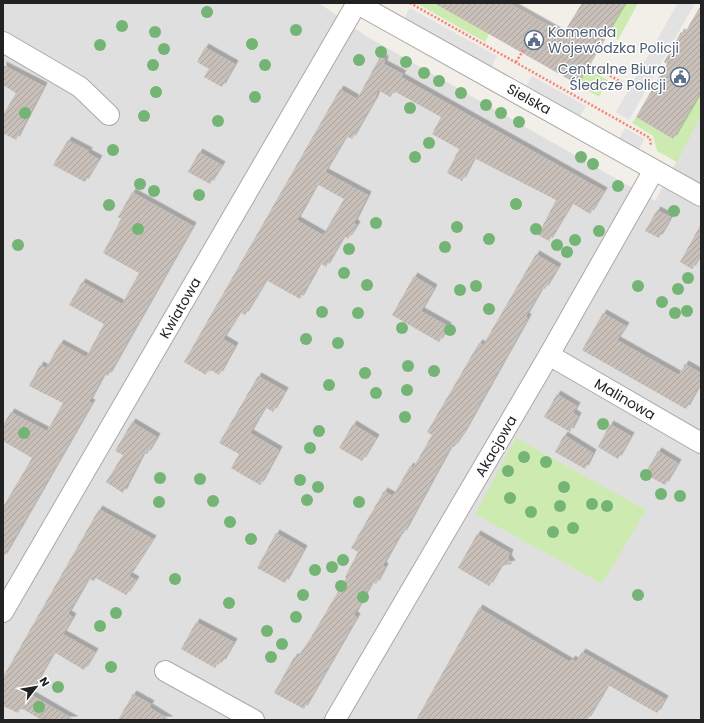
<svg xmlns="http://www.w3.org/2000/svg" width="704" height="723" viewBox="0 0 704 723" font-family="Poppins,sans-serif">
<defs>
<pattern id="building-hatch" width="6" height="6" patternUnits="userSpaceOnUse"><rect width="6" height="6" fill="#c7bfb8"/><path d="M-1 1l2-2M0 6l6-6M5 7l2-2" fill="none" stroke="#aba49e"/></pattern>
<filter id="shadow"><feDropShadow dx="3.5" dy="-3.5" stdDeviation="0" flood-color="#0004"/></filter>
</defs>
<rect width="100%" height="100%" fill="#f2efe9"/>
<path fill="#e0dfdf" d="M3,3H319L366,36L655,201L701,116V720H3Z"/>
<g fill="#cdebb0">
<path d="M416,3H448L489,34L485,42Z"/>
<path d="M625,3H638L618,40L608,33Z"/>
<path d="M586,68L608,80L599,97L577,84Z"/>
<path d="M701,91V116L677,162L657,151L653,136L632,123L636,117L673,139Z"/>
<path d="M516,438L646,510L602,584L475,514Z"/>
</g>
<g fill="#e2e2e2">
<path d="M678,3H695L629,120L616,112Z"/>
<path d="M410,8L497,56L490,70L403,21Z"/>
<path d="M532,76L586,106L578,119L524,89Z"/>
<path d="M625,128L645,139L637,152L618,141Z"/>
</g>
<g fill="url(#building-hatch)" fill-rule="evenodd" filter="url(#shadow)">
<path d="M434,3H508L563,34L582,3H625L577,84Z"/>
<path d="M701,5V91L673,139L636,117L667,64L664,62L681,32L684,34Z"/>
<path d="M205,47L235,64L222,87L204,77L209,69L197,62Z"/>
<path d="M380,57L385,59L384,64L403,74L401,77L604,191L590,214L572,203L549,241L538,235L556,200L474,158L462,181L447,173L459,149L432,134L441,117L394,91L390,97L378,90L375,99L352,139L346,136L325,172L368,195L354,223L357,225L348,239L344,236L326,267L320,263L300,299L266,280L245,315L240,312L223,339L235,346L219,375L209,369L206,375L184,362L340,89L357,99ZM317,184L344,199L323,235L297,220Z"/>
<path d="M3,65L44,86L16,140L3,133V115L16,93L3,85Z"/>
<path d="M68,140L89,151L88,153L99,159L85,182L53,165Z"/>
<path d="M199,152L222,165L210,184L188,172Z"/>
<path d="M132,192L193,226L108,376L104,374L89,402L92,403L3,558V507L32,458L3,441V425L11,412L47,431L63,403L29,386L40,365L46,368L60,343L86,357L104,324L69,305L82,282L122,304L139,273L103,253L121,219L118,217Z"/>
<path d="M657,210L671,217L659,238L645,231Z"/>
<path d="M701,224V254L692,269L680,262Z"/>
<path d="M536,254L558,267L545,289L542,288L526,316L528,318L464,432L454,447L451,446L403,534L401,533L383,565L385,567L376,584L372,582L354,615L357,617L304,709L274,693L294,657L297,658L310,639L346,578L345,577L358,552L351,548L384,491L393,496L410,466L413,468L432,435L427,432L479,343L483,345Z"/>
<path d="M414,276L434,288L421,311L448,326L439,342L392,315Z"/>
<path d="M603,313L626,326L617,340L679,375L685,364L701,373V382L686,409L582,350Z"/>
<path d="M258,376L285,391L273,412L265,407L250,433L279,450L260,485L231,468L239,454L219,443Z"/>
<path d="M557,394L577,406L573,413L578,416L570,432L544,417Z"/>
<path d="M132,422L157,437L147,454L144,452L123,493L106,482L123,455L115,451Z"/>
<path d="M353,424L376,438L362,461L339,448Z"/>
<path d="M610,424L631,436L618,459L598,447Z"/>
<path d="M564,435L593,453L585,469L555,452Z"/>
<path d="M658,451L678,463L665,485L645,474Z"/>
<path d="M99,509L153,539L129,576L136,580L126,595L96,578L94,581L88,579L68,614L73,617L63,634L95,652L84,670L54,652L30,694L75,720H42L21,708L18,713L3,706V677Z"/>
<path d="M276,533L304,549L285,583L257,568Z"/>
<path d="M477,534L510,553L508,558L512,564L501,566L489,586L458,568Z"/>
<path d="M479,608L570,662L572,659L576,662L582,652L665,699L657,713L608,685L587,720H416Z"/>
<path d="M196,622L234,642L222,663L219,661L215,668L181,649Z"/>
<path d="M133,694L151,704L149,707L170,720H118Z"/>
</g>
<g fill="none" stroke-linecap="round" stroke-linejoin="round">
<defs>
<g id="minor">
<path d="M356,3L701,196"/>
<path d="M3,42L80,87L109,115"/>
<path d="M549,355L701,443"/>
<path d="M3,612L357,3"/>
<path d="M165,671L254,720"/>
<path d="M335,720L549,355L654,170"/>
</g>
</defs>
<use href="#minor" stroke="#a9a9a9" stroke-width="22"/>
<g stroke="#fa8072" stroke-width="2.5" stroke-dasharray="2 2" stroke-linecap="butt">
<path d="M410,3L650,138L651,146"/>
<path d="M516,62L524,49"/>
<path d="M589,64L623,83"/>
</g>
<use href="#minor" stroke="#fff" stroke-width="20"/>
</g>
<g fill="#74b475">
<circle cx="207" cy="12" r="6"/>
<circle cx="122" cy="26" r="6"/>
<circle cx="296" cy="30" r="6"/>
<circle cx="155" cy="32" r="6"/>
<circle cx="252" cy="44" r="6"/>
<circle cx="100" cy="45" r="6"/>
<circle cx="164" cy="49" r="6"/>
<circle cx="381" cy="52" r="6"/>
<circle cx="359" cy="60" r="6"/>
<circle cx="406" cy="62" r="6"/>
<circle cx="153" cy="65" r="6"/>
<circle cx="265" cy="65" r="6"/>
<circle cx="424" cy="73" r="6"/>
<circle cx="439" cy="81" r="6"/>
<circle cx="156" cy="92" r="6"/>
<circle cx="461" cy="93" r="6"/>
<circle cx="255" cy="97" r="6"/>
<circle cx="486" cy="105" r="6"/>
<circle cx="410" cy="108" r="6"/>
<circle cx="25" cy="113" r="6"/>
<circle cx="501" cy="113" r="6"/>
<circle cx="144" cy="116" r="6"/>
<circle cx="218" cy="121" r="6"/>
<circle cx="519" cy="122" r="6"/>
<circle cx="429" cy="143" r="6"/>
<circle cx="113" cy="150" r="6"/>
<circle cx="415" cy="157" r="6"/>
<circle cx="581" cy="157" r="6"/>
<circle cx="593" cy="164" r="6"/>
<circle cx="140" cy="184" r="6"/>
<circle cx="618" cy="186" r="6"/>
<circle cx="154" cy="191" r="6"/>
<circle cx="199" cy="195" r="6"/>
<circle cx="516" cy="204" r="6"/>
<circle cx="109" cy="205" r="6"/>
<circle cx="674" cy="211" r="6"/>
<circle cx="376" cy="223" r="6"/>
<circle cx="457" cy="227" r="6"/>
<circle cx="138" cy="229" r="6"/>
<circle cx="536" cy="229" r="6"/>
<circle cx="599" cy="231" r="6"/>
<circle cx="489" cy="239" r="6"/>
<circle cx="575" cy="240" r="6"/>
<circle cx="18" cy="245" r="6"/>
<circle cx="557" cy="245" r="6"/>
<circle cx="445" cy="247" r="6"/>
<circle cx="349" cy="249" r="6"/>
<circle cx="567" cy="252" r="6"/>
<circle cx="344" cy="273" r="6"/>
<circle cx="688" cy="278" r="6"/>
<circle cx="367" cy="285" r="6"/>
<circle cx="476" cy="286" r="6"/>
<circle cx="638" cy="286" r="6"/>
<circle cx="678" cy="289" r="6"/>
<circle cx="460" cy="290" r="6"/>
<circle cx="662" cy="302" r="6"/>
<circle cx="489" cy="309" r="6"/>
<circle cx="687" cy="311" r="6"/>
<circle cx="322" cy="312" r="6"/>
<circle cx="358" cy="313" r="6"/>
<circle cx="675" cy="313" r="6"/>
<circle cx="402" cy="328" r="6"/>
<circle cx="450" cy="330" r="6"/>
<circle cx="306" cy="339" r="6"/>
<circle cx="338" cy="343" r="6"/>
<circle cx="408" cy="366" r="6"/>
<circle cx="434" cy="371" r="6"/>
<circle cx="365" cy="373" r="6"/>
<circle cx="329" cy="385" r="6"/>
<circle cx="407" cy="390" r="6"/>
<circle cx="376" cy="393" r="6"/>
<circle cx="405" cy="417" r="6"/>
<circle cx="603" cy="424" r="6"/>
<circle cx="319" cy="431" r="6"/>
<circle cx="24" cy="433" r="6"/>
<circle cx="310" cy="448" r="6"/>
<circle cx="524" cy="457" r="6"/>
<circle cx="546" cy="462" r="6"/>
<circle cx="508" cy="471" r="6"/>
<circle cx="646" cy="475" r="6"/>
<circle cx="160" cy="478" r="6"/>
<circle cx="200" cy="479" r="6"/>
<circle cx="300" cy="480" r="6"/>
<circle cx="318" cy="487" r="6"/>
<circle cx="564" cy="487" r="6"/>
<circle cx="661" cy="494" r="6"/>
<circle cx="680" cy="496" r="6"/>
<circle cx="510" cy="498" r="6"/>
<circle cx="307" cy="500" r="6"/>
<circle cx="213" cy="501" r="6"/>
<circle cx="159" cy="502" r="6"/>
<circle cx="359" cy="502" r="6"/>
<circle cx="592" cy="504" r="6"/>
<circle cx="560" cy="506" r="6"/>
<circle cx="607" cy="506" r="6"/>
<circle cx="531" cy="512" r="6"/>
<circle cx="230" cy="522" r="6"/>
<circle cx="573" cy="528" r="6"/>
<circle cx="553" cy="532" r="6"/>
<circle cx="251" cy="539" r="6"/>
<circle cx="343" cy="560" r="6"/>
<circle cx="332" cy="567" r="6"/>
<circle cx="315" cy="570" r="6"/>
<circle cx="175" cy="579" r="6"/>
<circle cx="341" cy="586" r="6"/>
<circle cx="303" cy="595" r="6"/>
<circle cx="638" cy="595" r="6"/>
<circle cx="363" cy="597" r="6"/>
<circle cx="229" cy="603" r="6"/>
<circle cx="116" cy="613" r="6"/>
<circle cx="296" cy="617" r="6"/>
<circle cx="100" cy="626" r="6"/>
<circle cx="267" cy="631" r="6"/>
<circle cx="282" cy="644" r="6"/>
<circle cx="271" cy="657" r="6"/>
<circle cx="111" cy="667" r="6"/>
<circle cx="58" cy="687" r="6"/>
<circle cx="39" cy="707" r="6"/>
</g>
<defs>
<symbol id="civic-ring" viewBox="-11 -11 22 22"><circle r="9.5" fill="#fff" stroke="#5c6f8a" stroke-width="1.5"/><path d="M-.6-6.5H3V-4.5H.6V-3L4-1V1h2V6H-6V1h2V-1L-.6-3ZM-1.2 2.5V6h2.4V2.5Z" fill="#5c6f8a"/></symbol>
</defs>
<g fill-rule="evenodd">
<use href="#civic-ring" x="523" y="29" width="22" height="22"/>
<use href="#civic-ring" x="669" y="66" width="22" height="22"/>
</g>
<g text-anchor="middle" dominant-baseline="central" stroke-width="3" stroke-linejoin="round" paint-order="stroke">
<g font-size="14" fill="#4e5e75" stroke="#fff" text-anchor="start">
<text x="548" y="32">Komenda<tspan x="548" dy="16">Wojewódzka Policji</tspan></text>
<text x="666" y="69" text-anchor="end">Centralne Biuro<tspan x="666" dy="16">Śledcze Policji</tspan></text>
</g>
<g font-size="14" fill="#222" stroke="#fff">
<text transform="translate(529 99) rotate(29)">Sielska</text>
<text transform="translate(180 308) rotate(-60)">Kwiatowa</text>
<text transform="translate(625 399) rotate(30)">Malinowa</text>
<text transform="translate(496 446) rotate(-60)">Akacjowa</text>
</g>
</g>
<rect width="704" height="723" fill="none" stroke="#222222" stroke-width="8"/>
<g transform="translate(36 687) rotate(59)" stroke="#ffffff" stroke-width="3" paint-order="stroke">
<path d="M0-3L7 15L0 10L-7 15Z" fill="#222222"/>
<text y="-6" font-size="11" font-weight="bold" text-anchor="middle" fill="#222222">N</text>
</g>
</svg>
